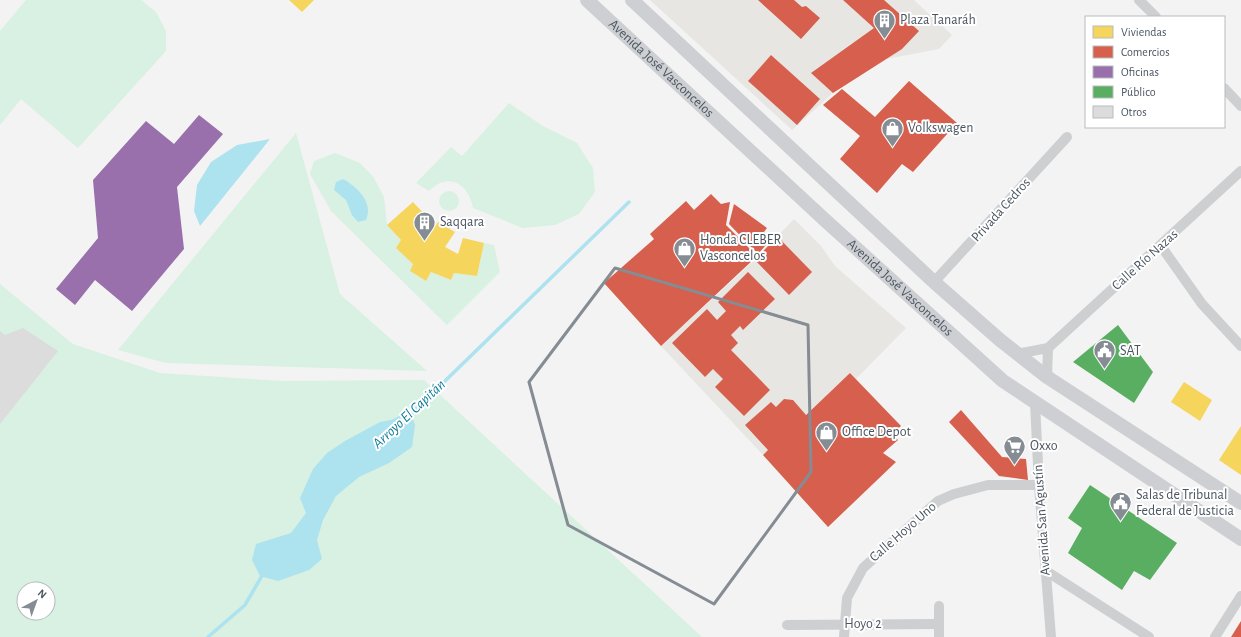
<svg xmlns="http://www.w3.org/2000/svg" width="1241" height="637" viewBox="0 0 1241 637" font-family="'Alegreya Sans',sans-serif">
<rect width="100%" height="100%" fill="#f3f3f3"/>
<g fill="#e7e6e2">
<path d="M650,0H914L952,35L939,49L886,59L833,93L792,130Z"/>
<path d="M794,219L821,246L835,266L906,328L856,379L850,373L763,455L661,346L758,257Z"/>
</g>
<g fill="#d8f1e2" fill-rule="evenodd">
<path d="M26,0H141L156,12L166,31V51L78,148L21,99L0,125V31Z"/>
<path d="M509,103L543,126L577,143L593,168L595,192L579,214L555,225L523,228L473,208C469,184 448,171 429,191L416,183L451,147L462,156Z"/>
<path d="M296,133L340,294L427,371L166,363L118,350Z"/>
<path d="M335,153L360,163L374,178L384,197L387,225L401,240L396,248L413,264L410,271L426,281L431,272L451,280L454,273L477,276L484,243L494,245L500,272L447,325L331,211L310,174L314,161Z"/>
<circle cx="449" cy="201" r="10"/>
<path d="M0,284L73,344L160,373L282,381L424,380L702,637H0ZM24,589H48V613H24Z"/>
</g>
<g fill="#ade2ef">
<path d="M270,139L200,226L194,211L197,185L211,162L237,145Z"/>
<path d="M343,179C357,187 374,202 366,220L358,222L352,215L346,200L334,190L336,182Z"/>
<path d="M410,411L415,425L412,447L389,463L359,477L336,496L323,520L317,540L322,559L309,570L278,581L260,576L252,560L256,544L291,533L306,513L300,498L313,469L327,453L345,441L380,422L391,420Z"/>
</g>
<g fill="#f6d55c">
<path d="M289,0H314L302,12Z"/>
<path d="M413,202L427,217L417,229L428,237L438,222L455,232L445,247L458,254L463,238L484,243L477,276L454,273L451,280L431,272L426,281L410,271L413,264L396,248L401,240L387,225Z"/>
<path d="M1184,382L1212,400L1200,421L1171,402Z"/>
<path d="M1241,426V475L1219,460Z"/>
</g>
<g fill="#d6604d">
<path d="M758,0H794L802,7L806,6L820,18L801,39Z"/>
<path d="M843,0H884L919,31L902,49L833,93L811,73L874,28Z"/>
<path d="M771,55L820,99L797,125L748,81Z"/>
<path d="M909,81L957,123L913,172L902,164L877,193L840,159L860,136L823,105L842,89L875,117Z"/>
<path d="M711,194L721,204L730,202L726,225L758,257L777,236L812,272L789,295L754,259L661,346L604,283L654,239L650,234L686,201L694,210Z"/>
<path d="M734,204L767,228L764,232L772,238L758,254L729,224Z"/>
<path d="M748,272L775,299L743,330L740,326L731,335L738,343L731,350L770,390L744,416L715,387L723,379L713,369L705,377L672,343L707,309L717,320L726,311L718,302Z"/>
<path d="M850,373L901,426L892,434L898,440L883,453L896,462L828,527L763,455L768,450L745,425L771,402L776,407L784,399L793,400L806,415Z"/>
<path d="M961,410L1002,457L1026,459L1028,480L999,476L949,422Z"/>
<path d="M1241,621V637H1231Z"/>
</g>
<path fill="#9970ab" d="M199,115L223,134L177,187L184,249L132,311L95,280L75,305L56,289L98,238L93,180L146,121L174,144Z"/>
<g fill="#5aae61">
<path d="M1118,325L1153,372L1134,403L1073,362Z"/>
<path d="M1090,485L1177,543L1150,580L1134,571L1122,590L1068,553L1082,528L1068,518Z"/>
</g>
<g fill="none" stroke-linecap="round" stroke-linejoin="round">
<g stroke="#ade2ef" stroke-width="3.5">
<path d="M409,416L629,202"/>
<path d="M208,637L245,605L263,574"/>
</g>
</g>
<path fill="#dcdcdd" d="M23,328L58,351L0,424V331L5,335Z"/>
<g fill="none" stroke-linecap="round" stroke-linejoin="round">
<g stroke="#cdcfd1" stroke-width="10">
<path d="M1139,0L1156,17"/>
<path d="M1224,88L1241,106"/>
<path d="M1161,246L1202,304L1241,346"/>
<path d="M934,282L1067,137"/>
<path d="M1016,354L1048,348L1241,171"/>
<path d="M1047,377L1048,348"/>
<path d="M1035,403L1039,485L1051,637"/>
<path d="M1046,571L1149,637"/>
<path d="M939,606V637"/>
<path d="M787,625L938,624"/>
<path d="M844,637L847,598L863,568L938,501L954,494L988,485H1039"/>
<path d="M1215,637L1241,596"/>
</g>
<g stroke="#cdcfd3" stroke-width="14">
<path id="s1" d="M587,0L826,221L1003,381L1241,539"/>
<path d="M632,0L934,282L1000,340L1047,377L1241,503"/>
</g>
</g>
<path fill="none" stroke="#858c93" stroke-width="3" stroke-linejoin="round" d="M615,268L808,325L811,472L714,604L568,525L529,382Z"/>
<defs>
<symbol id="building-pin" viewBox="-11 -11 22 30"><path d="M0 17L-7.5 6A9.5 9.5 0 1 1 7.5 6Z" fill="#858c93" stroke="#fff"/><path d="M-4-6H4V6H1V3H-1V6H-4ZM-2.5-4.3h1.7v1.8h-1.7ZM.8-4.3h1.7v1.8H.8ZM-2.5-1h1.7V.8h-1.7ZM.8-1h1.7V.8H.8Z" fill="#fff"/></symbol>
<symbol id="shop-pin" viewBox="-11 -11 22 30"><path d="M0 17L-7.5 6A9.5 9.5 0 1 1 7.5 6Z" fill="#858c93" stroke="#fff"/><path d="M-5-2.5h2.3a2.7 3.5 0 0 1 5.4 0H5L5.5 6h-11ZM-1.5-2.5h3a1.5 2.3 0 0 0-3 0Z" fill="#fff"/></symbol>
<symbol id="civic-pin" viewBox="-11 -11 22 30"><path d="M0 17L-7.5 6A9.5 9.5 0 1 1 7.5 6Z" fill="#858c93" stroke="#fff"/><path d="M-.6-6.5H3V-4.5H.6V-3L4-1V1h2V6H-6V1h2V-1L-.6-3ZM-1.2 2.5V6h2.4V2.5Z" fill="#fff"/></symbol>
<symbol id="supermarket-pin" viewBox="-11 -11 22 30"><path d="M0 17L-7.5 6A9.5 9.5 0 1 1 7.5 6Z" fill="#858c93" stroke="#fff"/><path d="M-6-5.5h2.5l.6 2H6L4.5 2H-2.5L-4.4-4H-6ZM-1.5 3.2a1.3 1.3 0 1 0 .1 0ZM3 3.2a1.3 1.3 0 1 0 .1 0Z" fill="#fff"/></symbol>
</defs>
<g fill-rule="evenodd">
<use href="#building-pin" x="872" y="8" width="25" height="34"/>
<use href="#shop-pin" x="880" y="116" width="25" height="34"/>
<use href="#building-pin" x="412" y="210" width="25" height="34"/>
<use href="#shop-pin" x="672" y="236" width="25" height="34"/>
<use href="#civic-pin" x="1092" y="338" width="25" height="34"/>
<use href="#shop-pin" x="814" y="420" width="25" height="34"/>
<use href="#supermarket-pin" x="1002" y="434" width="25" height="34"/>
<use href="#civic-pin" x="1108" y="490" width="25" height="34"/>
</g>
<g text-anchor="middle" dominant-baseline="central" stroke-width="4" stroke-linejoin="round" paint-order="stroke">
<g font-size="14" fill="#4a5560" stroke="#fff" text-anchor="start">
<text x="900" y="20">Plaza Tanaráh</text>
<text x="908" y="128">Volkswagen</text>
<text x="440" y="222">Saqqara</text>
<text x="700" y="240">Honda CLEBER<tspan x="700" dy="16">Vasconcelos</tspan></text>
<text x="1120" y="351">SAT</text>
<text x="842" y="432">Office Depot</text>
<text x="1030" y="446">Oxxo</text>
<text x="1136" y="495">Salas de Tribunal<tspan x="1136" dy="16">Federal de Justicia</tspan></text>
</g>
<g font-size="14" fill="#4a5560" stroke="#fff">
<text stroke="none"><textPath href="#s1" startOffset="101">Avenida José Vasconcelos</textPath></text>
<text transform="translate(1001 210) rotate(-48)">Privada Cedros</text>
<text transform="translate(1145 260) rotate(-42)">Calle Río Nazas</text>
<text stroke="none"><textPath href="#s1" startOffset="425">Avenida José Vasconcelos</textPath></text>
<text transform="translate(1042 520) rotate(-94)">Avenida San Agustín</text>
<text transform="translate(903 532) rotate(-41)">Calle Hoyo Uno</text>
<text x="863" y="624">Hoyo 2</text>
</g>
<g font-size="15" font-style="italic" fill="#0d7c99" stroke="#fff">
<text transform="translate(409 414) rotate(-43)">Arroyo El Capitán</text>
</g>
</g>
<rect x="1085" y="16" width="140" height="112" fill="#ffffff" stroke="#b7bbbf"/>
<rect x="1093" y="26" width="20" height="12" fill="#f6d55c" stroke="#b7bbbf"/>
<text x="1121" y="36" font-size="12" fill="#4a5560">Viviendas</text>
<rect x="1093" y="46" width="20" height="12" fill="#d6604d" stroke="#b7bbbf"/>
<text x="1121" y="56" font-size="12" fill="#4a5560">Comercios</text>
<rect x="1093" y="66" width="20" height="12" fill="#9970ab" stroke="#b7bbbf"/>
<text x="1121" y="76" font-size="12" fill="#4a5560">Oficinas</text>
<rect x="1093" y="86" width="20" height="12" fill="#5aae61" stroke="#b7bbbf"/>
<text x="1121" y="96" font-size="12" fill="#4a5560">Público</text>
<rect x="1093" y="106" width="20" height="12" fill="#dcdcdd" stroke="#b7bbbf"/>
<text x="1121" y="116" font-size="12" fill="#4a5560">Otros</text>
<g transform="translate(36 601) rotate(41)"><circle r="19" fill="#ffffff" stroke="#b7bbbf"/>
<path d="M0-3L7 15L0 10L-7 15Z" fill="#858c93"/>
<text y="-6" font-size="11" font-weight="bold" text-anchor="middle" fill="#4a5560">N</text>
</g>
</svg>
